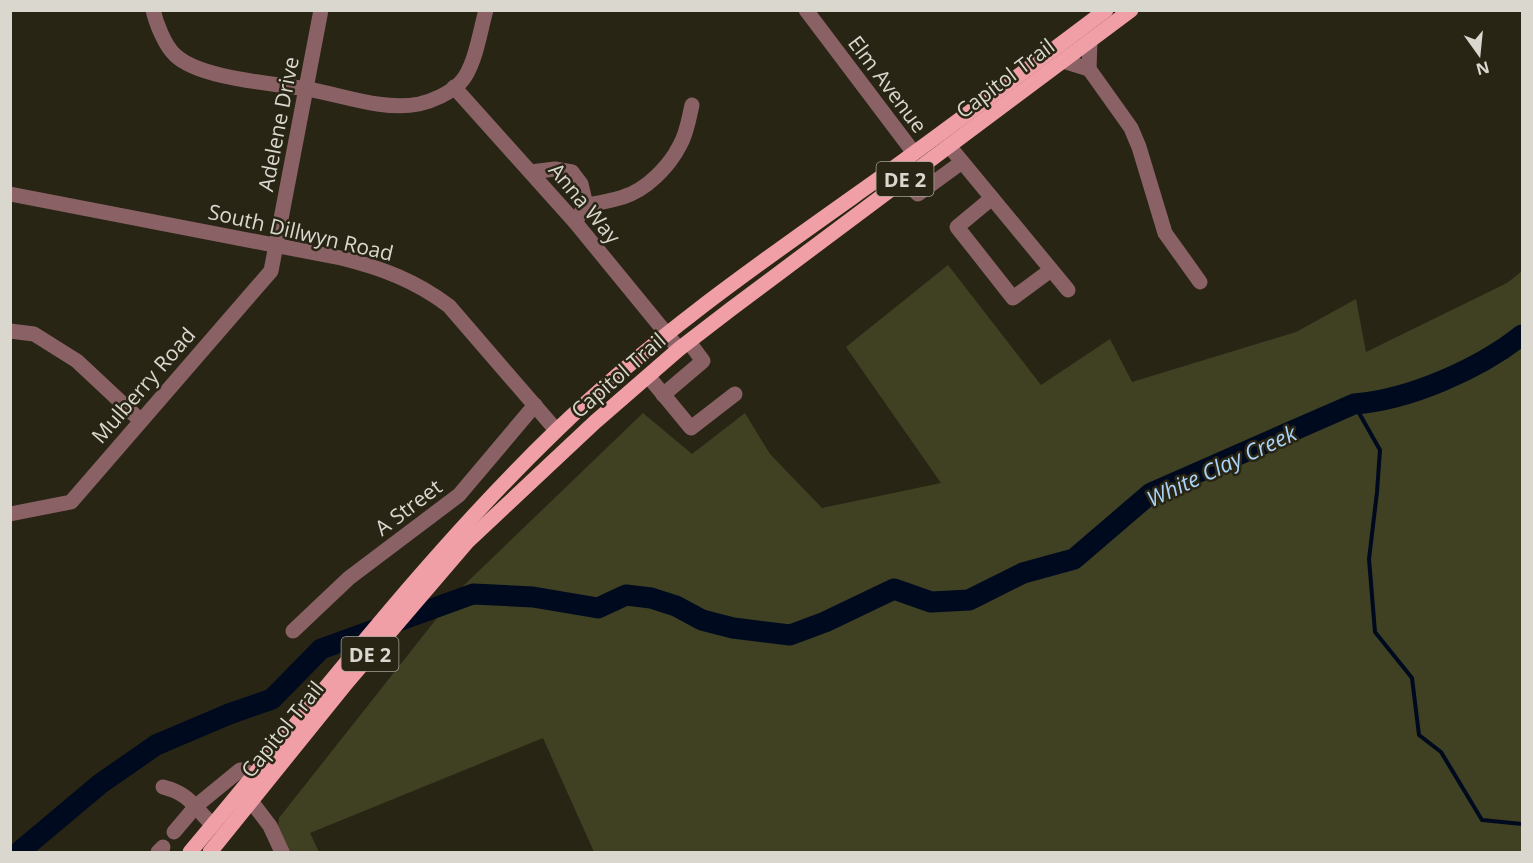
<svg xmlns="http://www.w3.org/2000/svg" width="1533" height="863" viewBox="0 0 1533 863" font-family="'Open Sans',sans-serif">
<rect width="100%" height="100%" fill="#282515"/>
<path fill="#3f4122" d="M948,265L1041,385L1110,339L1132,382L1296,332L1356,299L1366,352L1507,283L1522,271V852H594L543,738L310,833L319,852H284L277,837L279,818L460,589L643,413L692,454L745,413L770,454L822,508L941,483L846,347Z"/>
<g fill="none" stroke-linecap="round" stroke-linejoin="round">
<path stroke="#000a1f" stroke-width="4" d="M1354,404L1380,450L1377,492L1369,559L1375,632L1412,678L1419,735L1441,752L1482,820L1522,824"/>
<path stroke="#000a1f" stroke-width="21" d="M19,852L100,784L156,745L229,714L272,699L321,649L473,594L533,597L598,608L626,595L651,598L676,606L702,620L733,628L790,635L825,622L894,589L931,602L969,600L1023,573L1074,559L1151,493L1354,404C1409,400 1479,369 1522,335"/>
<g stroke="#8a6266" stroke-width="15">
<path d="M153,10C156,23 165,46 175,55C200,79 273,83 307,89C343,95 382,111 419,104C433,101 450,93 460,83C475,68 480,31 486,10"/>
<path d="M806,10L914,153"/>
<path d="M1063,61L1089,69L1090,41"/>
<path d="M1089,69L1131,128L1139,147L1165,233L1200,282"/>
<path d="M454,87L575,222L679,349"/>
<path d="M949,146L1068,290"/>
<path d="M531,172L555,169L572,172L581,184L586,205"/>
<path d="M903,180L918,194L962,162"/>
<path d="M10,194L341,258C382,268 416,281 449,306L556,430"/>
<path d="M992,198L957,227L1013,298L1051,270"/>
<path d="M575,222L586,205C598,203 611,201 623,197C646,190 669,167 680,145C687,133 689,118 692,105"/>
<path d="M10,331L34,334L77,361L140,420"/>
<path d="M648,376L691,428L735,394"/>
<path d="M663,395L703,361L689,342"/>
<path d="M10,514L71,502L271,271L321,10"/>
<path d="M293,631L349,578L459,495L535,405"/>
<path d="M163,787C191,794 194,808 213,825"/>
<path d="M251,801L270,826L282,852"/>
<path d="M174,832L196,806L240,770H244L255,776"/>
<path d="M158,852L163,847"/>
</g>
<g stroke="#f19fa7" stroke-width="15">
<path d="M190,852C310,710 423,559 557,430C654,336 764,260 874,182C952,126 1029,68 1106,10"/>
<path d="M210,852L348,681L467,542L595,422L679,349L731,309L1131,10"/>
</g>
</g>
<g text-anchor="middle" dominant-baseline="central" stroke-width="5" stroke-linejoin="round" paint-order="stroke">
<g fill="#282515" stroke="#a5a296" stroke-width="1.5">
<rect x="876.5" y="162" width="57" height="34" rx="4.5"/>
<rect x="341.5" y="637" width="57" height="34" rx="4.5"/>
</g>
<g font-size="20" font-weight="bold" fill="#dad8ce">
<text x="905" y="179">DE 2</text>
<text x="370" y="654">DE 2</text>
</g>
<g font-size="21" fill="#dad8ce" stroke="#282515">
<text transform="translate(1005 78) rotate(-37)">Capitol Trail</text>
<text transform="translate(888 84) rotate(53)">Elm Avenue</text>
<text transform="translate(278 124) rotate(-79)">Adelene Drive</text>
<text transform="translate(585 203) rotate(50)">Anna Way</text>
<text transform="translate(301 232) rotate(13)">South Dillwyn Road</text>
<text transform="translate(618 375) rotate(-41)">Capitol Trail</text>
<text transform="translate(143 385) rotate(-49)">Mulberry Road</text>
<text transform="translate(408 507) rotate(-37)">A Street</text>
<text transform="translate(282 729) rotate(-51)">Capitol Trail</text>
</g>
<g font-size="22" font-style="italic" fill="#abd3f9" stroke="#282515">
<text transform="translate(1221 465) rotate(-25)">White Clay Creek</text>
</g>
</g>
<rect width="1533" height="863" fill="none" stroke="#dad8ce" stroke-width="24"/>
<g transform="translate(1479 54) rotate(165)" stroke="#282515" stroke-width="4.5" paint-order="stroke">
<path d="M0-4.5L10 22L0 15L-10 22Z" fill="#dad8ce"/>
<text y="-9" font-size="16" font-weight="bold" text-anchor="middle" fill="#dad8ce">N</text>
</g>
</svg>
